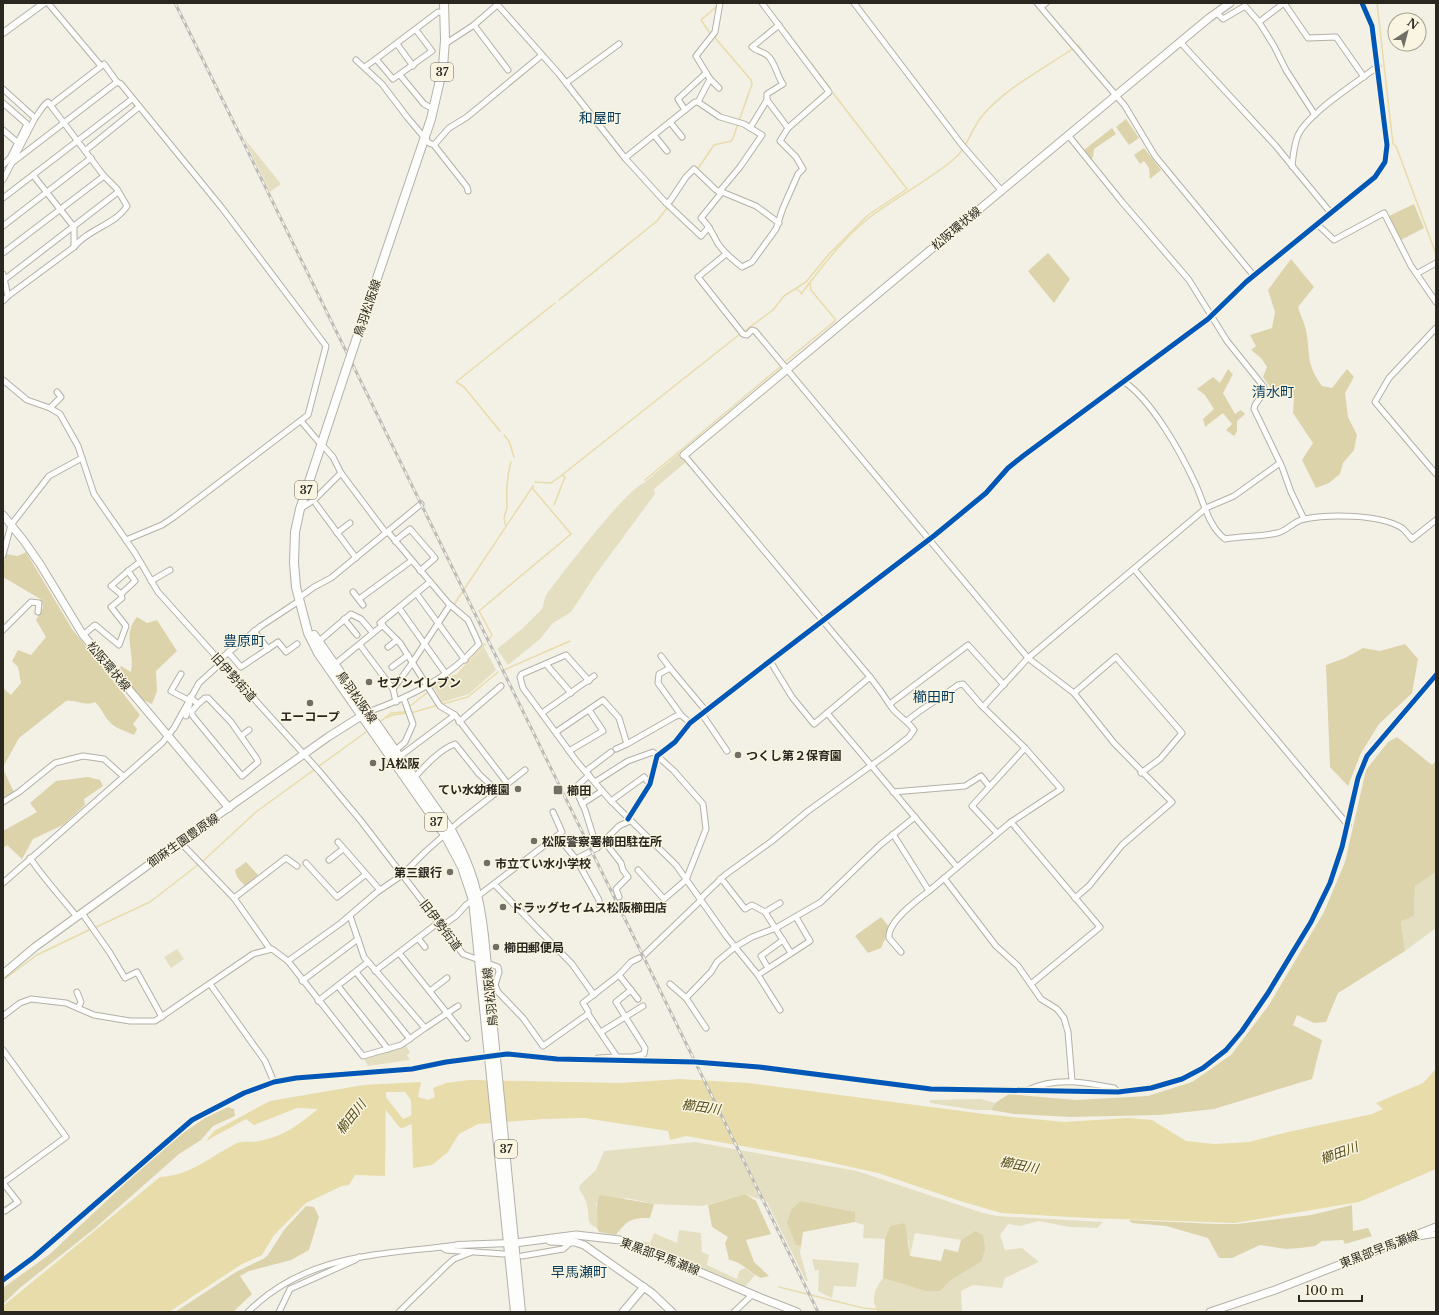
<svg xmlns="http://www.w3.org/2000/svg" width="1439" height="1315" viewBox="0 0 1439 1315" font-family="'Libre Baskerville','Noto Sans JP',serif">
<rect width="100%" height="100%" fill="#f3f1e6"/>
<g fill="#e5dfc2">
<path d="M244,138L281,184L270,192Z"/>
<path d="M679,453L686,462L654,489L655,494L596,574L571,612L553,623L540,639L508,665L497,649L523,628L542,609L546,595C561,575 627,488 644,483Z"/>
<path d="M484,647L496,670L469,694L442,702L434,688L450,677L459,674Z"/>
<path d="M1436,872V928L1405,951L1401,920L1414,916L1415,886Z"/>
<path d="M177,949L184,959L171,968L164,957Z"/>
<path d="M406,1045L410,1053L407,1055L410,1060L368,1066L364,1059Z"/>
<path d="M981,1099L995,1103L991,1110H976L930,1103V1100Z"/>
<path d="M695,1142L857,1171L980,1212L996,1216L1103,1222L1097,1228L1069,1227L1039,1221L1020,1226L1008,1224L1000,1235L1005,1250L1022,1248L1039,1262L1005,1278L1002,1288L973,1285L961,1291L962,1312H878C870,1299 875,1289 883,1278L925,1291H940L951,1280L981,1262L975,1231L961,1240L915,1233L910,1256L909,1241L890,1226L885,1239L863,1238L864,1225L855,1222V1212L801,1201L796,1245L801,1246L800,1253L808,1281H806L767,1202L745,1194L703,1206L654,1204L627,1198L596,1203L598,1219L597,1228C585,1223 590,1216 587,1206C586,1199 583,1195 579,1189L580,1185L596,1170L604,1151Z"/>
<path d="M679,1230L701,1233L702,1252L709,1255L707,1265L737,1279L739,1271L745,1268L755,1275L745,1287L644,1245L643,1241L650,1243L654,1233L677,1243Z"/>
<path d="M812,1259L859,1263L856,1287L834,1286L832,1298L818,1291L819,1270L815,1271Z"/>
</g>
<g fill="#dcd3aa">
<path d="M1126,119L1139,138L1129,145L1116,127Z"/>
<path d="M1112,128L1116,134L1094,149L1093,157L1091,160L1084,150Z"/>
<path d="M1144,148L1161,170L1150,179L1149,168L1144,161L1140,164L1134,155Z"/>
<path d="M1414,204L1424,228L1401,240L1389,216Z"/>
<path d="M1048,253L1070,279L1054,303L1028,271Z"/>
<path d="M1291,259L1314,287L1298,307C1300,314 1304,322 1306,330C1311,356 1305,362 1322,386L1332,388L1347,369L1354,377L1345,393L1348,417L1357,435L1354,450L1343,463L1340,474L1329,483L1316,488L1302,460L1313,443L1293,413L1294,396L1284,391L1275,394L1263,377L1267,367L1261,358L1251,350L1256,346L1250,335L1272,328L1275,312L1268,290Z"/>
<path d="M1228,369L1233,374L1223,393L1235,414L1241,410L1245,414L1237,421V431L1234,436L1226,430L1232,424L1223,413L1205,427L1203,419L1214,409L1205,395L1197,389L1213,377L1220,383Z"/>
<path d="M26,552L72,629L140,715L133,724L137,729L134,735C125,731 114,728 108,720C103,714 102,709 95,702C85,707 77,699 66,701L19,738L3,767V688L11,695L21,683L18,667L12,661L18,650L31,655L46,637L36,620L43,608L42,600L3,577V566L6,554L18,556Z"/>
<path d="M137,617L147,623L157,620L177,651L156,671L157,691L152,704L143,700L117,672L121,666L131,672C135,652 122,634 137,617Z"/>
<path d="M1405,644L1418,659L1412,693L1379,724L1361,753L1348,786L1330,767L1326,665L1345,658L1363,648L1380,651Z"/>
<path d="M1397,737L1432,765L1436,761V872L1415,886L1414,916L1401,921L1405,951L1338,993L1326,1022L1314,1023L1297,1015L1293,1025L1322,1040L1312,1079L1214,1109L1160,1115L1070,1117L1014,1114L991,1110L995,1103L1009,1094L1075,1100L1148,1096L1192,1082L1231,1055L1269,1005L1324,912L1345,862L1366,770L1388,742Z"/>
<path d="M3,769L14,792L3,799Z"/>
<path d="M88,777L100,780L103,786L84,799L85,805L63,825L33,839L22,859L7,845L3,848V831L37,812L30,803L56,781Z"/>
<path d="M246,862L258,875L245,886L237,877L235,870Z"/>
<path d="M881,917L890,928L881,948L868,953L855,936Z"/>
<path d="M228,1107L234,1109L235,1116L213,1126L201,1140L179,1154L94,1229L21,1287L3,1304V1288L50,1254L167,1144L205,1118Z"/>
<path d="M745,1194L756,1201L771,1234L746,1240L754,1262L769,1276L761,1278C750,1273 741,1261 729,1260L725,1243L728,1237L712,1227L708,1205Z"/>
<path d="M600,1195L654,1204L650,1218C630,1218 628,1220 616,1235L599,1232L597,1228C599,1216 594,1206 600,1195Z"/>
<path d="M801,1201L855,1212V1222L803,1232L801,1246L796,1245L787,1223L792,1209Z"/>
<path d="M1352,1205L1353,1231L1368,1228L1372,1236L1345,1244L1343,1240L1322,1241L1315,1246L1300,1248L1286,1249L1260,1245L1232,1258H1219L1208,1238L1166,1226L1132,1223L1129,1220L1216,1224H1237L1311,1215Z"/>
<path d="M306,1206L314,1207L319,1217L309,1250L291,1260L249,1271L240,1276L252,1294L233,1312H175L236,1272L263,1259L268,1255L284,1230Z"/>
<path d="M905,1223L910,1256L941,1261L944,1249L958,1252L961,1240L975,1231L983,1235L985,1249L981,1262L951,1280L940,1291H925L883,1278L885,1239L890,1226Z"/>
</g>
<path fill="#e7dcaa" d="M1436,1069V1169L1359,1202L1235,1223L1087,1218L1001,1213L960,1201L878,1173L815,1159L686,1136L670,1140L668,1131L584,1118L544,1119L478,1124L459,1134L448,1152L432,1165L413,1168L411,1100L405,1092H386L385,1176L355,1175L349,1185L342,1186L306,1203L274,1235L262,1255L242,1264L169,1312H3V1306L160,1177C192,1175 208,1158 235,1144C242,1140 252,1143 259,1141C285,1136 298,1125 318,1109L297,1108L254,1125L246,1119L206,1141L214,1131L270,1101L363,1085L421,1082L418,1097L428,1100L435,1097L433,1088L446,1083L470,1080L621,1083L680,1079L748,1083L984,1114L1064,1122L1128,1118L1152,1120L1186,1141L1214,1144L1249,1142L1288,1132L1372,1114L1383,1109L1376,1103L1423,1083Z"/>
<g fill="none" stroke-linecap="round" stroke-linejoin="round">
<g stroke="#e7dcaa" stroke-width="1.5">
<path d="M1377,3L1393,144L1396,146L1436,254"/>
<path d="M781,24L830,88"/>
<path d="M710,33L701,20L717,6"/>
<path d="M697,170L714,145L731,141L733,138L752,84L751,80L716,39L715,35"/>
<path d="M796,289L802,293"/>
<path d="M801,294C822,267 843,238 870,217C897,197 927,181 953,160C968,148 971,128 983,115C1009,85 1046,68 1078,45L1083,52"/>
<path d="M559,300L657,221L667,208"/>
<path d="M743,332L773,310L784,296L806,282L829,254L868,215L907,189L833,93"/>
<path d="M786,361L835,321V319L811,290L810,283"/>
<path d="M500,431L464,387L456,382L555,303"/>
<path d="M504,435L509,441L514,457"/>
<path d="M645,480L780,367"/>
<path d="M535,482L551,483L562,475"/>
<path d="M554,505L565,477L562,475L740,334"/>
<path d="M506,526C501,515 508,513 507,504C506,489 507,477 511,462"/>
<path d="M441,624L533,486"/>
<path d="M489,639L492,635L479,611L571,534L533,489V486"/>
<path d="M504,670L570,641"/>
<path d="M433,688L449,677L457,675L485,644"/>
<path d="M442,704L468,697L498,672"/>
<path d="M409,707L429,691"/>
<path d="M411,713L438,705"/>
<path d="M386,718L392,715L407,713"/>
<path d="M381,721L391,713L404,712L406,710"/>
<path d="M94,928L150,902L203,861L256,812L366,732"/>
<path d="M3,980L37,955L91,929"/>
<path d="M779,1287L863,1308L908,1312"/>
</g>
<path stroke="#e7dcaa" stroke-width="8" d="M379,1095L402,1124L421,1115"/>
<defs>
<g id="minor">
<path d="M48,3L101,66"/>
<path d="M496,3L559,74L625,158L666,203L670,201L686,177L694,169L716,190L722,192L701,218C709,225 712,233 717,242C723,252 733,260 742,267L752,262L776,229L783,208L798,174L803,169L796,157L780,141L788,128L829,92L762,3"/>
<path d="M854,3L962,145L1001,190"/>
<path d="M1037,3L1125,106L1155,156L1254,276"/>
<path d="M1284,3L1308,38L1336,37L1364,77"/>
<path d="M1041,7L1046,3"/>
<path d="M1216,12L1223,19L1245,6L1259,22L1274,46L1286,70L1315,115"/>
<path d="M1259,22L1284,3"/>
<path d="M474,25L508,70"/>
<path d="M1181,43L1275,145L1330,212"/>
<path d="M397,44L413,66"/>
<path d="M445,44L474,25L497,5"/>
<path d="M376,59L438,12L445,13"/>
<path d="M356,60L382,84L407,117L429,143L434,145L467,187L468,191"/>
<path d="M366,66L376,59L393,79L432,51L416,30"/>
<path d="M400,75L424,104L433,109"/>
<path d="M710,79L719,88"/>
<path d="M566,83L619,44"/>
<path d="M3,89L35,118"/>
<path d="M767,100L788,128"/>
<path d="M698,102L720,117L744,124L762,135L740,167L719,192"/>
<path d="M3,103L27,124L10,158L3,165"/>
<path d="M51,105L104,64L117,82L121,84L222,208L326,346L308,415L174,517L162,525L126,540"/>
<path d="M685,110L678,99L706,73"/>
<path d="M670,122L682,137"/>
<path d="M750,128L767,100V94L783,84C777,76 776,65 769,57C765,52 758,52 752,47L779,25"/>
<path d="M3,130L18,143"/>
<path d="M654,135L667,151"/>
<path d="M1068,135L1122,202L1189,280L1227,341L1264,387L1265,391L1255,405L1254,409L1282,467L1291,492L1304,519"/>
<path d="M434,145L449,128L467,117L542,55"/>
<path d="M86,150L139,107"/>
<path d="M625,158L695,102H698L710,79L696,56L715,32L720,3"/>
<path d="M13,162L117,82"/>
<path d="M1292,166C1293,156 1294,145 1298,135C1309,112 1357,83 1378,66"/>
<path d="M33,175L74,227V247"/>
<path d="M3,180L35,118C40,112 42,106 48,102L104,176L117,189L127,206C115,225 88,229 74,247L8,296L3,301"/>
<path d="M722,192L756,206L779,223"/>
<path d="M3,198L132,99"/>
<path d="M666,203L701,236L709,227"/>
<path d="M1317,224L1334,240L1384,213L1411,266L1436,302"/>
<path d="M3,226L91,158"/>
<path d="M3,253L104,176"/>
<path d="M726,254L698,277L743,334L747,335L752,330L755,331L1028,658L1074,693L1114,743L1172,802L1122,845L1089,886L1075,898"/>
<path d="M1418,273L1436,263"/>
<path d="M3,274L8,296"/>
<path d="M4,280L118,192"/>
<path d="M1436,328L1389,378L1375,402L1436,474"/>
<path d="M3,380L27,400L50,408L60,414L78,446L94,494L135,553L158,592L320,772L361,821L463,954L498,967L499,972L495,985L498,992L523,1018L543,1046L588,1014"/>
<path d="M1123,381C1152,400 1181,453 1195,483C1204,502 1208,526 1225,539C1243,536 1259,537 1277,533C1287,531 1294,521 1304,519C1329,514 1380,514 1402,528C1406,531 1409,536 1412,539L1436,520"/>
<path d="M50,408L61,397L57,392"/>
<path d="M301,421L318,441"/>
<path d="M324,447L333,457L341,473L386,533"/>
<path d="M684,455L870,677C878,687 885,697 892,708C898,716 908,721 914,730L909,737L890,752L808,811L772,841L725,875L700,899"/>
<path d="M316,504L356,558"/>
<path d="M300,509L314,500L341,473"/>
<path d="M337,533L350,523"/>
<path d="M395,541L410,529L435,558L420,571"/>
<path d="M3,555L11,525L49,476L82,458"/>
<path d="M1134,569L1348,825"/>
<path d="M151,581L170,570"/>
<path d="M430,582L380,623L400,643L440,706L455,715L507,783"/>
<path d="M353,592L363,605"/>
<path d="M416,593L465,660"/>
<path d="M121,594L111,586L128,571"/>
<path d="M299,598L314,587L331,578L421,504"/>
<path d="M359,599L411,561"/>
<path d="M399,608L446,674"/>
<path d="M344,619L357,635"/>
<path d="M3,630L31,602L39,603L38,612"/>
<path d="M254,631L268,649"/>
<path d="M83,635L95,625L119,645L126,626L111,607L122,598L121,594L135,581L128,571L140,562"/>
<path d="M318,642L351,614L361,619L373,633L383,625"/>
<path d="M360,645L393,689"/>
<path d="M388,647L397,640"/>
<path d="M228,652L241,667L278,642L286,652L297,644"/>
<path d="M661,656L670,668"/>
<path d="M218,661L261,626L299,601"/>
<path d="M770,661L792,697L814,724L870,677"/>
<path d="M546,664L571,693"/>
<path d="M334,665L373,633"/>
<path d="M392,667L408,655"/>
<path d="M181,674L171,691L188,700"/>
<path d="M589,681L566,655L522,674L520,677L523,688L578,763L611,801L676,865L727,937L758,975L780,1010"/>
<path d="M1074,693L1116,657L1182,733L1160,759L1141,773"/>
<path d="M190,697L198,704L205,698H208L231,722L257,759L258,762L242,776L192,715V711L198,704"/>
<path d="M396,702L393,689L410,666L450,605"/>
<path d="M891,703L968,645L1004,685"/>
<path d="M983,707L1028,658L1206,508L1234,496L1280,463"/>
<path d="M368,712C410,697 449,678 479,644L468,620L449,604L388,532"/>
<path d="M542,713L594,676"/>
<path d="M827,713L957,867"/>
<path d="M702,714L727,751"/>
<path d="M681,715L658,683L659,674L670,668L706,711"/>
<path d="M186,716L191,699"/>
<path d="M459,722L501,686"/>
<path d="M556,732L603,700L619,718L627,744L676,716L681,715L690,723"/>
<path d="M241,736L249,730"/>
<path d="M398,748L405,742L413,724L404,699"/>
<path d="M616,749L627,744"/>
<path d="M569,751L603,731L589,710"/>
<path d="M399,757L455,715"/>
<path d="M586,771L611,752"/>
<path d="M589,775L575,788L585,810L597,848"/>
<path d="M414,778C424,767 440,749 455,744L479,774L497,791"/>
<path d="M595,782L628,761L653,752L674,771L703,804L706,829L686,880L664,899L638,870"/>
<path d="M893,792L965,786L981,776L989,786"/>
<path d="M611,801L644,777L648,782"/>
<path d="M3,802L19,792L55,763L83,756L104,759L123,776"/>
<path d="M582,804L602,791"/>
<path d="M628,819L650,784L657,756L675,742L690,723L770,661L935,535L986,493L1008,468L1023,456L1208,319L1246,282L1375,177L1385,162L1387,145L1372,26L1362,3"/>
<path d="M1011,822L1100,927L1031,984"/>
<path d="M997,833L972,806L1025,748"/>
<path d="M893,834L929,891L1011,822L1061,789L1025,748L981,705L963,684L958,685C941,698 923,707 907,721"/>
<path d="M558,837L576,859L599,900V905"/>
<path d="M604,841L621,863L623,870L628,877L616,889L619,897"/>
<path d="M180,842L234,898L270,949"/>
<path d="M338,842L380,890"/>
<path d="M30,858C45,880 61,897 77,917"/>
<path d="M576,859L597,848L619,826L630,821"/>
<path d="M329,860L343,849"/>
<path d="M306,863L337,897L365,875"/>
<path d="M944,878L996,946L1018,966L1041,999L1057,1009L1064,1018L1068,1032L1072,1081"/>
<path d="M720,879L724,882L745,909L752,905L765,912L791,953"/>
<path d="M3,883L162,743L174,728L199,683L220,664"/>
<path d="M494,884L572,964L594,995"/>
<path d="M234,898L286,858L297,866"/>
<path d="M765,912L780,903"/>
<path d="M82,913L110,953L125,978L137,972L162,1017"/>
<path d="M442,926L456,916L466,905L553,839L562,832L553,812"/>
<path d="M418,938L425,947"/>
<path d="M901,952L889,938C887,922 917,900 929,891"/>
<path d="M399,953L467,1038"/>
<path d="M644,955L700,901"/>
<path d="M288,961L341,923L376,893L402,875L425,852L460,821L525,770"/>
<path d="M768,968L761,956L783,940"/>
<path d="M375,971L439,922"/>
<path d="M356,972L410,1039"/>
<path d="M619,975L638,999"/>
<path d="M758,975L810,941L796,917"/>
<path d="M302,981L358,939"/>
<path d="M210,984L265,1061L274,1082"/>
<path d="M670,984L686,998L706,1028"/>
<path d="M338,986L388,1049"/>
<path d="M430,991L447,978"/>
<path d="M77,992L81,1002L78,1008"/>
<path d="M686,998L711,972L717,962L735,947L752,937L776,928L821,902L880,845L915,817"/>
<path d="M318,1001L368,962"/>
<path d="M3,1016L20,1003L31,999L66,1003L94,1015L130,1021H155L253,954L272,949L288,961L363,1056L401,1045L425,1028L364,957L350,916"/>
<path d="M425,1028L458,1006"/>
<path d="M601,1032L643,1006"/>
<path d="M3,1050L66,1137L3,1183L18,1202L5,1211H3"/>
<path d="M617,1057H633L644,1054L645,1048L616,1002L631,990"/>
<path d="M598,1058L617,1057L588,1014V1011L583,1003L619,975L631,962L639,958"/>
<path d="M1028,1090C1056,1077 1085,1082 1114,1088L1118,1092"/>
<path d="M1412,1238L1436,1234"/>
<path d="M442,1247L446,1250L504,1254"/>
<path d="M522,1256L563,1249L571,1242"/>
<path d="M3,1280L34,1257L192,1120L244,1093L274,1082L296,1078L412,1069L446,1062L507,1054L557,1059L695,1062L759,1067L931,1089L1118,1092L1151,1088L1182,1079L1203,1068L1226,1050L1242,1031L1268,993L1311,922L1330,883L1342,847L1358,778L1367,756L1436,675"/>
<path d="M248,1312C307,1253 381,1255 458,1245"/>
<path d="M279,1312L290,1289L355,1260L359,1257"/>
<path d="M399,1312L445,1267L454,1259L472,1252"/>
<path d="M734,1312L753,1294"/>
</g>
<g id="tertiary">
<path d="M3,33L44,3"/>
<path d="M458,1245L512,1243"/>
</g>
<g id="secondary">
<path d="M684,455L1209,18L1230,3"/>
<path d="M3,515L24,541L40,564L83,635L229,808"/>
<path d="M3,974L35,947L180,842L328,737L366,713"/>
<path d="M550,1241L575,1242L584,1245L652,1293L672,1312"/>
<path d="M515,1243L576,1235L620,1240L646,1249L761,1298L797,1312"/>
<path d="M623,1312L644,1287"/>
<path d="M1210,1312L1275,1290L1436,1227"/>
</g>
<g id="primary">
<path d="M353,349L431,119L443,67L445,40L444,3"/>
<path d="M346,370L300,509L295,532L294,563L296,587L308,633L318,653L445,835L462,867L473,900L515,1312"/>
<path d="M314,635L451,830C472,868 479,894 484,936L521,1312"/>
</g>
</defs>
<use href="#minor" stroke="#b3b1a8" stroke-width="7"/>
<use href="#tertiary" stroke="#b3b1a8" stroke-width="8"/>
<use href="#secondary" stroke="#b3b1a8" stroke-width="9"/>
<use href="#primary" stroke="#b3b1a8" stroke-width="10"/>
<use href="#minor" stroke="#fdfdfb" stroke-width="5"/>
<use href="#tertiary" stroke="#fdfdfb" stroke-width="6"/>
<use href="#secondary" stroke="#fdfdfb" stroke-width="7"/>
<use href="#primary" stroke="#fdfdfb" stroke-width="8"/>
<defs>
<path id="rail" d="M175,3L818,1312"/>
</defs>
<use href="#rail" stroke="#bcbbb9" stroke-width="3"/>
<use href="#rail" stroke="#f9f5e0" stroke-width="1.5" stroke-dasharray="4.5" stroke-linecap="butt"/>
<defs>
<path id="primary-bridge" d="M346,370L353,349"/>
</defs>
<use href="#primary-bridge" stroke="#b3b1a8" stroke-width="10" stroke-linecap="butt"/>
<use href="#primary-bridge" stroke="#fdfdfb" stroke-width="8"/>
<defs>
<g id="cycleway">
<path d="M628,819L650,784L657,756L675,742L690,723L770,661L935,535L986,493L1008,468L1023,456L1208,319L1246,282L1375,177L1385,162L1387,145L1372,26L1362,3"/>
<path d="M3,1280L34,1257L192,1120L244,1093L274,1082L296,1078L412,1069L446,1062L507,1054L557,1059L695,1062L759,1067L931,1089L1118,1092L1151,1088L1182,1079L1203,1068L1226,1050L1242,1031L1268,993L1311,922L1330,883L1342,847L1358,778L1367,756L1436,675"/>
</g>
</defs>
<use href="#cycleway" stroke="#f9f5e0" stroke-width="8"/>
<use href="#cycleway" stroke="#0057b8" stroke-width="5"/>
</g>
<g fill="#706e65" stroke="#f9f5e0" stroke-width="1.5">
<circle cx="369" cy="682" r="4"/>
<circle cx="310" cy="703" r="4"/>
<circle cx="738" cy="755" r="4"/>
<circle cx="373" cy="763" r="4"/>
<circle cx="518" cy="789" r="4"/>
<rect x="553" y="785" width="10" height="10" rx="2"/>
<circle cx="534" cy="841" r="4"/>
<circle cx="487" cy="863" r="4"/>
<circle cx="450" cy="872" r="4"/>
<circle cx="503" cy="907" r="4"/>
<circle cx="496" cy="947" r="4"/>
</g>
<g text-anchor="middle" dominant-baseline="central" stroke-width="3" stroke-linejoin="round" paint-order="stroke">
<g fill="#f9f5e0" stroke="#67655a" stroke-width="1">
<rect x="431" y="63" width="22" height="18" rx="3"/>
<rect x="295" y="481" width="22" height="18" rx="3"/>
<rect x="425" y="813" width="22" height="18" rx="3"/>
<rect x="495" y="1140" width="22" height="18" rx="3"/>
</g>
<g font-size="11" font-weight="bold" fill="#292720">
<text x="442" y="72">37</text>
<text x="306" y="490">37</text>
<text x="436" y="822">37</text>
<text x="506" y="1149">37</text>
</g>
<g font-size="12" fill="#292720" stroke="#f9f5e0">
<text transform="translate(956 228) rotate(-40)">松阪環状線</text>
<text transform="translate(367 308) rotate(-71)">鳥羽松阪線</text>
<text transform="translate(109 666) rotate(50)">松阪環状線</text>
<text transform="translate(234 677) rotate(48)">旧伊勢街道</text>
<text transform="translate(357 697) rotate(55)">鳥羽松阪線</text>
<text transform="translate(183 840) rotate(-35)">御麻生園豊原線</text>
<text transform="translate(441 925) rotate(53)">旧伊勢街道</text>
<text transform="translate(490 997) rotate(-96)">鳥羽松阪線</text>
<text transform="translate(1379 1249) rotate(-21)">東黒部早馬瀬線</text>
<text transform="translate(660 1256) rotate(21)">東黒部早馬瀬線</text>
</g>
<g font-size="12" font-weight="bold" fill="#292720" stroke="#f9f5e0" text-anchor="start">
<text x="377" y="682">セブンイレブン</text>
<text x="310" y="716" text-anchor="middle">エーコープ</text>
<text x="746" y="755">つくし第２保育園</text>
<text x="381" y="763">JA松阪</text>
<text x="510" y="789" text-anchor="end">てい水幼稚園</text>
<text x="567" y="790">櫛田</text>
<text x="542" y="841">松阪警察署櫛田駐在所</text>
<text x="495" y="863">市立てい水小学校</text>
<text x="442" y="872" text-anchor="end">第三銀行</text>
<text x="511" y="907">ドラッグセイムス松阪櫛田店</text>
<text x="504" y="947">櫛田郵便局</text>
</g>
<g font-size="13" font-style="italic" fill="#574c1a" stroke="#f9f5e0">
<text transform="translate(701 1107) rotate(8)">櫛田川</text>
<text transform="translate(351 1117) rotate(-52)">櫛田川</text>
<text transform="translate(1339 1153) rotate(-20)">櫛田川</text>
<text transform="translate(1019 1165) rotate(11)">櫛田川</text>
</g>
<g font-size="14" fill="#073b5e" stroke="#f9f5e0">
<text x="600" y="118">和屋町</text>
<text x="1273" y="392">清水町</text>
<text x="244" y="641">豊原町</text>
<text x="934" y="697">櫛田町</text>
<text x="579" y="1272">早馬瀬町</text>
</g>
</g>
<rect width="1439" height="1315" fill="none" stroke="#292720" stroke-width="8"/>
<g transform="translate(1407 32) rotate(36)"><circle r="19" fill="#f9f5e0" stroke="#a6a393"/>
<path d="M0-3L7 15L0 10L-7 15Z" fill="#706e65"/>
<text y="-6" font-size="11" font-weight="bold" text-anchor="middle" fill="#292720">N</text>
</g>
<path d="M1299 1295v6h63v-6" fill="none" stroke="#292720" stroke-width="2"/>
<text x="1305" y="1295" font-size="12" fill="#292720" stroke="#f9f5e0" stroke-width="3" paint-order="stroke">100 m</text>
</svg>
